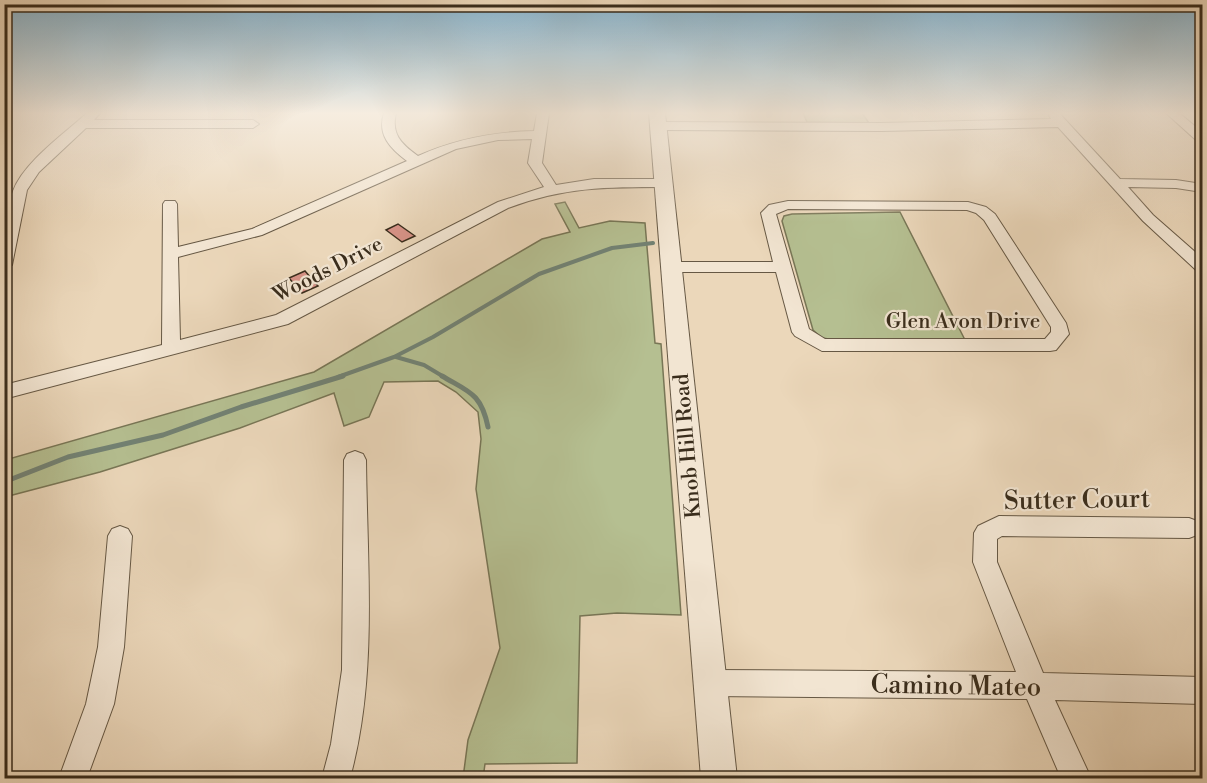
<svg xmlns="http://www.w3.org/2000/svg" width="1207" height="783" viewBox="0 0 1207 783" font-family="'Libre Bodoni',serif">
<rect width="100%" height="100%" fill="#ebd7ba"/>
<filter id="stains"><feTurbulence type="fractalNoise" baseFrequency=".00333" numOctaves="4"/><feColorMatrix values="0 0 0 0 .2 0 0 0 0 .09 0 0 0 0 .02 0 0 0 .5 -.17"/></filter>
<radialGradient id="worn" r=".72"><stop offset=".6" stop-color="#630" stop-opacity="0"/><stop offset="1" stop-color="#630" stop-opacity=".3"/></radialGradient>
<g fill="#b5bf91" stroke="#787656" stroke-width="1.5">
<path d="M803,113H862L869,123L807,122Z"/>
<path d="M565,202L579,228L610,221L645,223L655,343L661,344L681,615L617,613L580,616L577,763L485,764L483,778H463L468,740L500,648L476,489L481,439L478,412L456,392L438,381L384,382L369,417L344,426L334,393L240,428L100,472L5,497V460L314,372L542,239L570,232L555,204Z"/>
<path d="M900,212L965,340H836L822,338L813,330L782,221L784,216L792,214Z"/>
</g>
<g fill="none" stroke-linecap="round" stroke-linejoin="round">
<g stroke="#728274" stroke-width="4">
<path d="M396,357L424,365L444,377"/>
<path d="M338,377L394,357L433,337L539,274L612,248L653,243"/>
</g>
<g stroke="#728274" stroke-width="5">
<path d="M442,376C469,392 481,393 488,427"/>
<path d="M4,482L68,457L163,435L241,407L343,376"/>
</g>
</g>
<g fill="#d89388" stroke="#3a2d1c" stroke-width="1.5">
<path d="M398,224L415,236L402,242L386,230Z"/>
<path d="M305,271L318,286L302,293L289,278Z"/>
</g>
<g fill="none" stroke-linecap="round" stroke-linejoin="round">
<defs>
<g id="minor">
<path d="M87,113H100L94,120H253L259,124L253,128H86L39,172L27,190L12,265L4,270C4,244 3,216 13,191C24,162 64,134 87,113Z"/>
<path d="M384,113H396C391,134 401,144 418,156C456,139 492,132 534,131L537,113H549L542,163L556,185L594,179H664L671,183L664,187C604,187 565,187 508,208L288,324L4,399V385L162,345L163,204L165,201H175L177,204L178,247L252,229L407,161C390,148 377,135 384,113ZM532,139L528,163L544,187L498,202L276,315L180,340L178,257L262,235L456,149L498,140Z"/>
<path d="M1048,113H1059L1120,179L1176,180L1202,184V192L1176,188L1128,187L1153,215L1202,258V271L1196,270L1143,221L1058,127L881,131L658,130L652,126L658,122L881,123L1051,119Z"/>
<path d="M1166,113H1179L1202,132V142L1197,141Z"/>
<path d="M788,201L968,202L986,207L995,214L1066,323L1069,334L1056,350L1050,351H822L795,336L792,332L776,272H672L666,271L664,267L666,263L672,262H773L761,213L769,205ZM788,209L967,210L976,213L984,220L1051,327V332L1045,339H825L809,329L776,214Z"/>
<path d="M355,451L363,454L366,460C367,566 378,676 350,778H322L331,744L342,670L344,460L347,454Z"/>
<path d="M999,516L1189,518L1197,521L1200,528L1197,535L1189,538L1002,536L997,539V562L1043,673L1202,677V704L1055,700L1091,778H1061L1027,699L710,696L700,693L697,683L700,673L710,670L1016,672L973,562L974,533L978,526Z"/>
<path d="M120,526L128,529L132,536L124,647L114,704L87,778H59L86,704L98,647L108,536L112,529Z"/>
</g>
<path id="tertiary" d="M649,113H665L737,778H701Z"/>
</defs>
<use href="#minor" stroke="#665844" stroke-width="2"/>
<use href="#tertiary" stroke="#665844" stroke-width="2"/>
<use href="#minor" fill="#f2e5d2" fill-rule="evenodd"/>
<use href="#tertiary" fill="#f2e5d2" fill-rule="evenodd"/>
</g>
<linearGradient id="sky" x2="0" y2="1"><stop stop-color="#88b6d1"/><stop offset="0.51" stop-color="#f6ede0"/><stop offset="1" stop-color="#f6ede0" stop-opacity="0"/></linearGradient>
<rect width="1207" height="222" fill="url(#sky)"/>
<g text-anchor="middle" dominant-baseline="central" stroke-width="4.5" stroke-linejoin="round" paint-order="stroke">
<g font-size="21" fill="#3a2d1c" stroke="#f2e5d2">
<text transform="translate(328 270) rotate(-27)">Woods Drive</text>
<text x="963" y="322">Glen Avon Drive</text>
<text transform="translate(688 446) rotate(-95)">Knob Hill Road</text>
</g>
<g font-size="26" fill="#3a2d1c" stroke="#f2e5d2">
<text transform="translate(1077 500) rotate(-1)">Sutter Court</text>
<text transform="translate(956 686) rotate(1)">Camino Mateo</text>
</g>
</g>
<rect width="1207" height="783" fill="none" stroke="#ebd7ba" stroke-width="24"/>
<rect x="6" y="6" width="1195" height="771" fill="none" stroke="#3a2d1c" stroke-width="3"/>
<rect x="12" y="12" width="1183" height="759" fill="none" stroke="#3a2d1c" stroke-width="1.5"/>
<rect width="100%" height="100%" filter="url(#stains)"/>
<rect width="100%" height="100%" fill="url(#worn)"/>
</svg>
